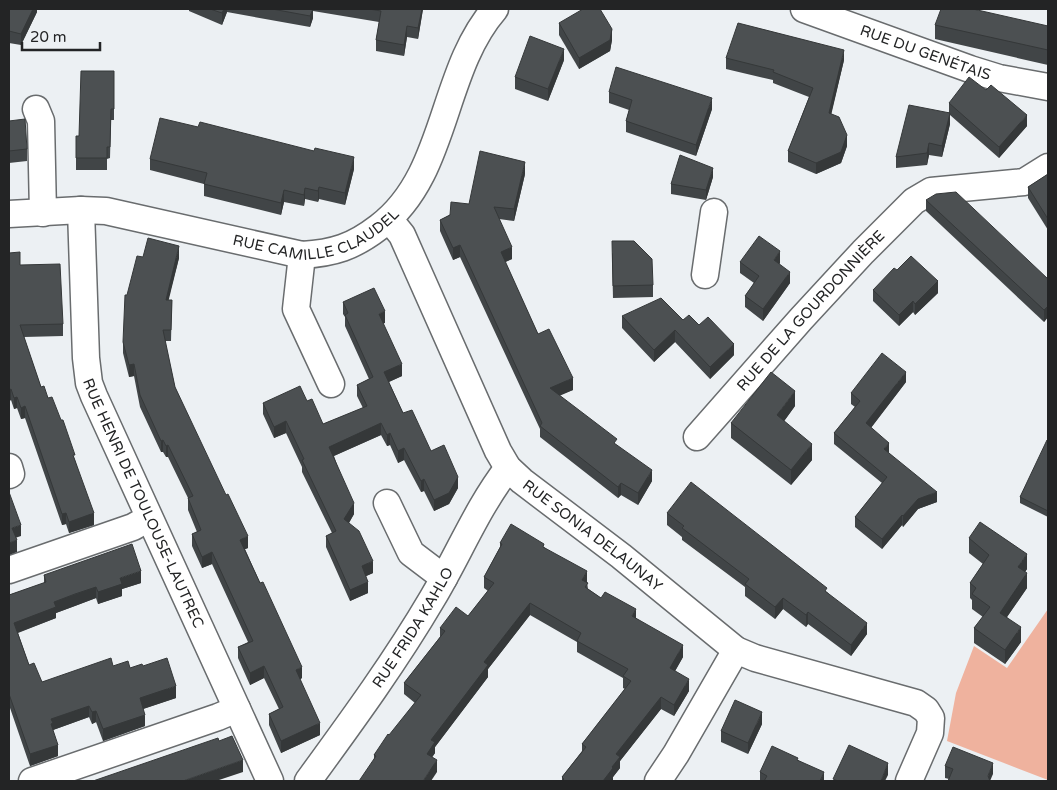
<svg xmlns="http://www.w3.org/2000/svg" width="1057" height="790" viewBox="0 0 1057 790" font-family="'Varela Round',sans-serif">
<rect width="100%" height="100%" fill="#ecf0f3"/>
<path fill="#efb29e" d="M1048,609V780L947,741L956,693L974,646L1007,668Z"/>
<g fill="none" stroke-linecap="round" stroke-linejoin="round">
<defs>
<g id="street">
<path id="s1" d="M804,9L970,69L999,78L1048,87"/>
<path d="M36,109L41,121L43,213"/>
<path id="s2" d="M81,210L86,358L89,383L94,396L270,781"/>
<path id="s3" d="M9,214L81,210L106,211L302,255C334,253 353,247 379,227C448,175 440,72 495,9"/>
<path id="s4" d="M389,219L402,235L498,451L508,468L522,481L621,556L736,650L755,658L916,703L926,710L931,718L930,733L909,781"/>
<path d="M302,255L296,309L331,384"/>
<path d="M705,275L714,212"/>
<path id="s5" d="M697,437L801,319L863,252L914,201L931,191L1024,182L1048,167"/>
<path d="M9,467L11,474L9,475"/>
<path d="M387,503L411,553L444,578"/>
<path d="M9,570L133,527L149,518"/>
<path d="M32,781L218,717L237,709"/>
<path id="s6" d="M308,781C351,722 395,662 432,599C458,556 477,508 508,468"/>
<path d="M658,781L676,754L736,650"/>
</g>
</defs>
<use href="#street" stroke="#696c6e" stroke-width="29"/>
<use href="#street" stroke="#fff" stroke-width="26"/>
</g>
<g fill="#414547">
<path d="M9,9H37V12L21,45L9,43Z"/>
<path d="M189,9H423L418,39L407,37L404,56L376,51V40L379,22L313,11V18L310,27L227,12L222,25L189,11Z"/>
<path d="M559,23L612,40L610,51L579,69L559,35Z"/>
<path d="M935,25L1048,26V65L935,39Z"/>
<path d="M726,58L844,60L831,114L847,146L841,163L816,174L788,162V151L809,97L773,83V80L726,69Z"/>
<path d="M564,60L548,101L515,89V77Z"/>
<path d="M114,71V120H111L110,158L107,159V170H76V136H79Z"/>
<path d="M609,92L712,109L696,156L626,132V121L629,110L609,103Z"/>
<path d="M949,103L1027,126L999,158L950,115V124L942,157L929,155L927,165L896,168V157L949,112Z"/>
<path d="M9,121L27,149V161L9,163V166Z"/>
<path d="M150,159L354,169L345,205L319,199L318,202L305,199L304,206L284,202L281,215L204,196V184L150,170Z"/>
<path d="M525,174L514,221L499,219L512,259L505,262L538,334L573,390L559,395L617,446L652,481L638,505L621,495L618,498L540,437V429L460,257L453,260L440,231V220Z"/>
<path d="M1048,174V230L1028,198V187Z"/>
<path d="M713,177L706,200L671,194V184Z"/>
<path d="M926,200L1048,279V317L1044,322L926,211Z"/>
<path d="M9,253L20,265L63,324V336L24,337L41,387L48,398L75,460L94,525L69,533L66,524L62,525L25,418L21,419L17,408L14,409L11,400L9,401Z"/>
<path d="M612,253L653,285V297L613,298Z"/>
<path d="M143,257L179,258L168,300H172L171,341H165L175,387L248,548L245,549L302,678L300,679L320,735L281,753L269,725V714L279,709L264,678L250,685L238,658V647L248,642L212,564L202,568L192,546V534L197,532L188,510V498L168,457H166L163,452H161L140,407L134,376L129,377L123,353V342Z"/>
<path d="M740,262L780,263L779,264L790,283L763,321L745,307V296L754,283L740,273Z"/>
<path d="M897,270L938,293L915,315L913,312L899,326L873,301V290Z"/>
<path d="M343,302L385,323H383L402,376L389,382L403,413L458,488L449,504L434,511L424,491L421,492L404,460L398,463L390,445L387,446L381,435L334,456L354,514L349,523L373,573L366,576L368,593L350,601L326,547V536L332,533L302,472V467L286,433L274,438L263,414V403L307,401L323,424L363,408L357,396V385L369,379L345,326V317L343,314Z"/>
<path d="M622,316L683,320L699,325L734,355L710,379L675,342L654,362L622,328Z"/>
<path d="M906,382L871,428L889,453L937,502L918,509L903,527L902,525L882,549L855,527V517L882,483L834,444V433L855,407L851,404V393Z"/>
<path d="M795,406L784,421L812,460L791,485L731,438V423Z"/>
<path d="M1048,441V517L1020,503V497Z"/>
<path d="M667,513L827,592L867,634L851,656L808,624L806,627L783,609L775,619L745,596V587L682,540V537L667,525Z"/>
<path d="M969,538L1027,569L1025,572L1027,588L1007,617L1021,642L1005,664L974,643V628L983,617L972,609V600L970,598V583L983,564L969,553Z"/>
<path d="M500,543L544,547L587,582L588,589L601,598L636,618L683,657L675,671L689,691L674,716L661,709L620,761V768L613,777V780L612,781H562V777L582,751V744L625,689L623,688V678L577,652V642L530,615L488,669V677L435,747V753L432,757L437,772L374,759V755L415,703L404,694V683L440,637V628L468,616L488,591L484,588V577L500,547Z"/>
<path d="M44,575L141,583L122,589V596L98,604L96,598L75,606L56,613V618L18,633L29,665L42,682L113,666L130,668L143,666L176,698L143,709L145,726L103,741L96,722L92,724L89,717L53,730L58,756L30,766L9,705V595L44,583Z"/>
<path d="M762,724L748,754L721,742V731Z"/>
<path d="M798,760L824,781H760V772Z"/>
<path d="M945,766L993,774L949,779L945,778Z"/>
</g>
<g fill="#353839">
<path d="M33,9H37V12L21,45V34Z"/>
<path d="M224,9H227V12L222,25V13Z"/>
<path d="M313,9V18L310,27V16Z"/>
<path d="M422,9H423L418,39V28Z"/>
<path d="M407,26V37L404,56V45Z"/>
<path d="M612,29V40L610,51L579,69V58Z"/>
<path d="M564,49V60L548,101V89Z"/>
<path d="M844,50V60L829,124V113Z"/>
<path d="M712,98V109L696,156V145Z"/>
<path d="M950,113V124L942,157V146Z"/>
<path d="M1027,115V126L999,158V147Z"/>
<path d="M847,135V146L841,163L816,174V163Z"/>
<path d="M929,143V155L927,165V153Z"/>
<path d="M354,157V169L345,205V193Z"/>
<path d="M525,162V174L514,221V209Z"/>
<path d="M713,168V177L706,200V190Z"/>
<path d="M319,187V199L318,202V191Z"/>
<path d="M305,188V199L304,206V195Z"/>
<path d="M284,190V202L281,215V203Z"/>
<path d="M460,245V257L453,260V248Z"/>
<path d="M179,246V258L166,311V300Z"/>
<path d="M512,247V259L501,264V252Z"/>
<path d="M780,251V263L774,271V260Z"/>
<path d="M790,272V283L763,321V309Z"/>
<path d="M938,281V293L915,315V304Z"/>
<path d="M913,301V312L899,326V315Z"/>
<path d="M1048,306V317L1044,322V310Z"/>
<path d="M385,311V323L379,325V314Z"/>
<path d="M675,330V342L654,362V350Z"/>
<path d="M734,344V355L710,379V367Z"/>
<path d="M134,364V376L129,377V365Z"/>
<path d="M402,364V376L384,384V372Z"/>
<path d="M906,372V382L866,434V423Z"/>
<path d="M573,378V390L550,400V388Z"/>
<path d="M11,389V400L9,401V390Z"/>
<path d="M795,391V406L777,431V415Z"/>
<path d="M17,397V408L14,409V398Z"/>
<path d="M25,406V418L21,419V408Z"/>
<path d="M286,421V433L274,438V427Z"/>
<path d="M381,423V435L329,458V447Z"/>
<path d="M390,433V445L387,446V435Z"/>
<path d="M163,440V452H161V441Z"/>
<path d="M889,443V453L884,449Z"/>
<path d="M812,444V460L791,485V470Z"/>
<path d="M168,445V457H166V446Z"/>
<path d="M404,448V460L398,463V451Z"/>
<path d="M652,470V481L638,505V493Z"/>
<path d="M458,477V488L449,504L434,511V500Z"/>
<path d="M424,479V491L421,492V481Z"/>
<path d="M621,483V495L618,498V487Z"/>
<path d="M937,492V502L918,509L903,527V516L918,499Z"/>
<path d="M354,503V514L344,531V519Z"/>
<path d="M66,513V524L62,525V514Z"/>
<path d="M94,513V525L69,533V522Z"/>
<path d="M902,515V525L882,549V539Z"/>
<path d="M21,525V536L12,539V528Z"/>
<path d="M248,536V548L240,551V540Z"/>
<path d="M17,540V552L9,555V543Z"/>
<path d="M212,552V564L202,568V557Z"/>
<path d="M1027,554V569L1018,582V567Z"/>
<path d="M373,561V573L362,578V566Z"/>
<path d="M141,571V583L122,589V596L98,604V592L120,578Z"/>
<path d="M587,571V583L582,580Z"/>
<path d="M1027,573V588L1000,627V613Z"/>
<path d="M368,582V593L350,601V590Z"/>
<path d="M96,587V598L56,613V618L14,634V623L54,602Z"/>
<path d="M783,598V609L775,619V607Z"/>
<path d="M530,603V615L488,669V677L435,747V753L427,765V754L431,740L484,662Z"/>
<path d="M636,609V621L632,616Z"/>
<path d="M808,612V624L806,627V615Z"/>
<path d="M867,623V634L851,656V645Z"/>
<path d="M1021,627V642L1005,664V650Z"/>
<path d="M683,645V657L670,680V668Z"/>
<path d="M264,666V678L250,685V673Z"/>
<path d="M302,667V678L296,682V670Z"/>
<path d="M689,679V691L674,716V705Z"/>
<path d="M176,686V698L140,710V698Z"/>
<path d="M661,697V709L620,761V768L613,777V780L612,781H603L616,754Z"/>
<path d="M89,706V717L53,730L51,724V719Z"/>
<path d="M96,711V722L92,724V712Z"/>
<path d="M762,712V724L748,754V743Z"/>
<path d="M145,715V726L103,741V729Z"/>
<path d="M320,723V735L281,753V741Z"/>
<path d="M58,745V756L30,766V754Z"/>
<path d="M243,760V772L216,781H183Z"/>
<path d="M437,760V772L431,781H423Z"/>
<path d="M888,763V775L885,781H881Z"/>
<path d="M993,763V774L990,781H988V776Z"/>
<path d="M824,772V781H820Z"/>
</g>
<g fill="#4c5052" stroke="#353839">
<path d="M9,9H33L21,34L9,31Z"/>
<path d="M210,9H224L222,13Z"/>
<path d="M272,9H313L310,16Z"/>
<path d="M369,9H422L418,28L407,26L404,45L376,40L381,11Z"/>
<path d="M583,9H600L612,29L610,40L579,58L559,23Z"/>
<path d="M941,9H973L1048,26V50L935,25Z"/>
<path d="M738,23L844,50L829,113L839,117L847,135L841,152L816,163L788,151L813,88L773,72L774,70L726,58Z"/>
<path d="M530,36L564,49L548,89L515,77Z"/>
<path d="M616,67L712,98L696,145L626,121L632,100L609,92Z"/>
<path d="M81,71H114V109H111L110,147H107V158H76V136H79Z"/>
<path d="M969,77L986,90L991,85L1027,115L999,147L949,103Z"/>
<path d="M909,105L950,113L942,146L929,143L927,153L896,157Z"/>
<path d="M160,118L198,127L200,122L314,151L315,148L354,157L345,193L319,187L318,191L305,188L304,195L284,190L281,203L204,184L207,173L150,159Z"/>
<path d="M25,119L27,149L9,151V155V121Z"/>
<path d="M480,151L525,162L514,209L494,207L512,247L501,252L538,334L549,329L573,378L550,388L617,439L614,443L652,470L638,493L621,483L618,487L540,426L542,423L460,245L453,248L440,220L450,215L451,202L469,204Z"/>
<path d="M680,155L713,168L706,190L671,184Z"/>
<path d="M1048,174V219L1028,187Z"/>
<path d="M956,192L1048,279V306L1044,310L926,200L936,194Z"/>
<path d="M759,236L780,251L774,260L790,272L763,309L745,296L759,276L740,262Z"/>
<path d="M148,238L179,246L166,300H172L171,330H163L175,387L226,495L228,494L248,536L240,540L260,583L263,582L302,667L296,670L320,723L281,741L269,714L283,707L264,666L250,673L238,647L253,641L212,552L202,557L192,534L201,530L188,498L193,496L168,445L166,446L163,440L161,441L140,395L134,364L129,365L123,342L125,295H127L137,256L143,257Z"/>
<path d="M612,241H634L652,259L653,285L613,286Z"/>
<path d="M20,252V265L60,264L63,324L20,325L41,387L44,386L48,398L52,397L61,420H63L75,455H73L94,513L69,522L66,513L62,514L25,406L21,408L17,397L14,398L11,389L9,390V253Z"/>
<path d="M911,256L938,281L915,304L913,301L899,315L873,290L894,268L897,270Z"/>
<path d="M374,288L385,311L379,314L402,364L384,372L403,413L412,410L431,451L444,445L458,477L449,493L434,500L424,479L421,481L404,448L398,451L390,433L387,435L381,423L329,447L354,503L344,519L359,531L373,561L362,566L368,582L350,590L326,536L336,531L302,460L304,459L286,421L274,427L263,403L300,386L307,401L312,399L323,424L367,406L357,385L373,377L345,315L348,313L343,302Z"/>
<path d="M661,298L683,320L689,315L699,325L708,317L734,344L710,367L675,330L654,350L622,316Z"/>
<path d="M882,353L906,372L866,423L889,443L884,449L937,492L918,499L903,516L902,515L882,539L855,517L887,477L834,433L860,401L851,393Z"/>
<path d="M771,372L795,391L777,415L812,444L791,470L731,423Z"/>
<path d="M1047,440L1048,441V511L1020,497Z"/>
<path d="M691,482L827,588L825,591L867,623L851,645L808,612L806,615L783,598L775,607L745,584L749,579L682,528L684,526L667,513Z"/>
<path d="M9,492L21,525L12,528L17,540L9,543Z"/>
<path d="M980,522L1027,554L1018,567L1027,573L1000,613L1021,627L1005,650L974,628L990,607L972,594L976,588L970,583L989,555L969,538Z"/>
<path d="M511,524L544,544L543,547L587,571L582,580L588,583L585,587L601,598L605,592L636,609L632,616L683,645L670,668L689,679L674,705L661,697L616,754L620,757L612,767L613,768L603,781H562L564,779L562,777L586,747L582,744L631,681L623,676L628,669L577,641L581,633L530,603L484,662L488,665L431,740L435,742L427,754L437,760L423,781H359L376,756L374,755L388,734L389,735L421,695L404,683L445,631L440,628L456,607L468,616L494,583L484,577L502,544L500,543Z"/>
<path d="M132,544L141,571L120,578L122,584L98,592L96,587L75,594L54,602L56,607L14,623L29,665L34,663L42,682L111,658L113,666L128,661L130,668L142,664L143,666L167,658L176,686L140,698L145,715L103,729L96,711L92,712L89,706L51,719L53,723L51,724L58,745L30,754L9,694V595L46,582L44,575Z"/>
<path d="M735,700L762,712L748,743L721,731Z"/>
<path d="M232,736L243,760L183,781H93L218,738L219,741Z"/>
<path d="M849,745L888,763L881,781H838L833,779Z"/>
<path d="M772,746L798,758L797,760L824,772L820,781H764L767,776L760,772Z"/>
<path d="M953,747L993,763L988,776L990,781H948L953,769L945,766Z"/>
</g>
<g text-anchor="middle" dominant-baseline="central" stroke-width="5" stroke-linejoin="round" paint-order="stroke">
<g font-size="15" fill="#232425" stroke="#ecf0f3">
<text stroke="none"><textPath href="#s1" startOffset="129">RUE DU GENÉTAIS</textPath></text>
<text stroke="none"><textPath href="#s3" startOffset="316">RUE CAMILLE CLAUDEL</textPath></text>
<text stroke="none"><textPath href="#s5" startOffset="170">RUE DE LA GOURDONNIÈRE</textPath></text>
<text stroke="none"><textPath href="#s2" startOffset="305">RUE HENRI DE TOULOUSE-LAUTREC</textPath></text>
<text stroke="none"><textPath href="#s4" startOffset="385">RUE SONIA DELAUNAY</textPath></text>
<text stroke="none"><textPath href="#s6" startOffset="186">RUE FRIDA KAHLO</textPath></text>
</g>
</g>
<rect width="1057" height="790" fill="none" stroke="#232425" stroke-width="20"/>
<path d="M22 42v8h78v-8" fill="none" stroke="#232425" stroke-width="2.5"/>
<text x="30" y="42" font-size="15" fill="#232425" stroke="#ecf0f3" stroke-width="4" paint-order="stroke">20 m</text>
</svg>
